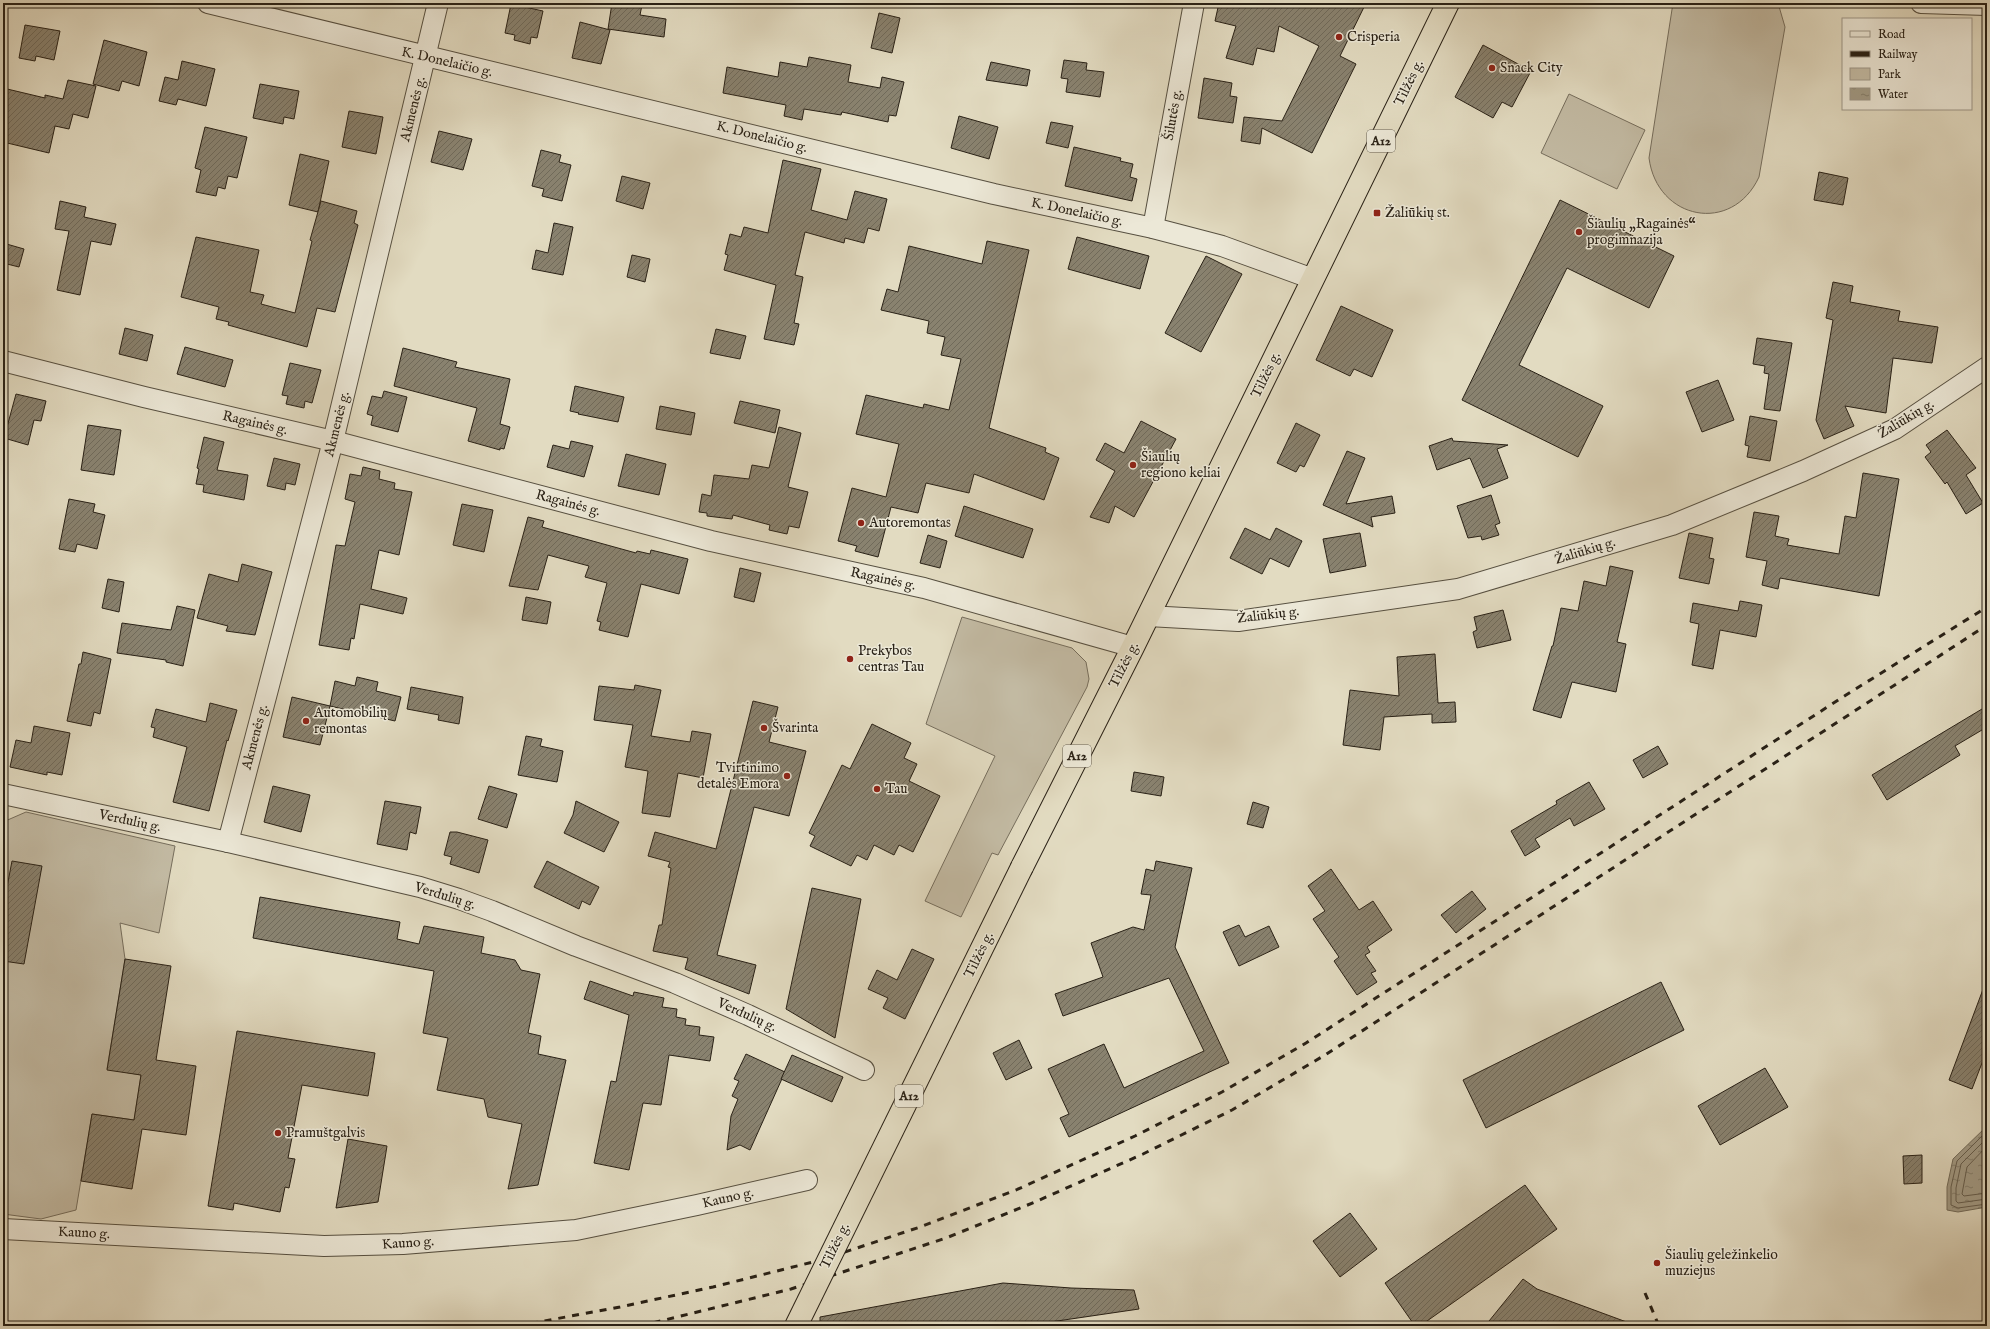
<svg xmlns="http://www.w3.org/2000/svg" width="1990" height="1329" viewBox="0 0 1990 1329" font-family="'IM FELL English',serif">
<defs>
<pattern id="water-ripples" width="26" height="14" patternUnits="userSpaceOnUse"><rect width="26" height="14" fill="#a39c87"/><path d="M2 4q2-2 4 0t4 0M15 11q2-2 4 0t4 0" fill="none" stroke="#857f6d"/></pattern>
<pattern id="building-hatch" width="6" height="6" patternUnits="userSpaceOnUse"><rect width="6" height="6" fill="#89826f"/><path d="M-1 1l2-2M0 6l6-6M5 7l2-2" fill="none" stroke="#706a5a"/></pattern>
</defs>
<rect width="100%" height="100%" fill="#e2dbc1"/>
<filter id="stains"><feTurbulence type="fractalNoise" baseFrequency=".005" numOctaves="4"/><feColorMatrix values="0 0 0 0 .2 0 0 0 0 .09 0 0 0 0 .02 0 0 0 .5 -.17"/></filter>
<radialGradient id="worn" r=".72"><stop offset=".6" stop-color="#630" stop-opacity="0"/><stop offset="1" stop-color="#630" stop-opacity=".3"/></radialGradient>
<g fill="#c3bba4" stroke="#766e5d">
<path d="M1673,3H1778L1785,27L1759,177C1732,235 1657,220 1649,158Z"/>
<path d="M1569,94L1645,130L1617,189L1541,153Z"/>
<path d="M962,617L1072,648L1086,662L1089,679L1087,687L998,855L992,853L961,917L925,901L995,756L926,724Z"/>
<path d="M26,812L175,846L159,933L120,923L125,959L107,1069L141,1075L134,1120L92,1114L76,1210L41,1219L3,1214V822Z"/>
</g>
<path fill="url(#water-ripples)" stroke="#726b5a" d="M1987,1126V1207L1958,1212L1947,1210V1187L1953,1159Z"/>
<g fill="none" stroke-linecap="round" stroke-linejoin="round">
<g stroke="#665e4e" stroke-width="1">
<path d="M1987,1131L1957,1161L1951,1187V1205L1958,1208L1987,1204"/>
<path d="M1987,1138L1961,1164L1956,1188V1201L1958,1203L1987,1199"/>
<path d="M1987,1146L1967,1167L1962,1194L1964,1196L1987,1193"/>
</g>
</g>
<g fill="url(#building-hatch)" stroke="#292116">
<path d="M612,3L642,5L640,15L666,19L664,37L608,29Z"/>
<path d="M1219,3H1366L1340,56L1356,64L1312,153L1262,128L1260,144L1241,141L1244,117L1282,121L1319,46L1279,26L1274,52L1257,48L1253,65L1226,58L1236,26L1215,21Z"/>
<path d="M511,4L543,11L537,38L531,37L530,44L514,40L515,35L505,33Z"/>
<path d="M879,13L900,18L892,53L871,48Z"/>
<path d="M580,22L610,30L601,64L572,58Z"/>
<path d="M25,25L60,31L54,60L36,56L35,61L19,58Z"/>
<path d="M104,40L147,52L139,86L122,81L119,91L93,84Z"/>
<path d="M1483,45L1531,71L1512,107L1502,102L1493,118L1455,97Z"/>
<path d="M809,57L851,65L848,82L880,88L882,77L904,82L896,116L889,115L888,122L842,112L841,115L804,109L802,120L784,116L786,105L723,93L727,67L778,77L780,62L807,67Z"/>
<path d="M1064,60L1087,63L1086,70L1104,72L1100,97L1066,92L1068,79L1061,78Z"/>
<path d="M182,61L215,69L206,106L178,99L176,105L159,101L165,77L178,80Z"/>
<path d="M991,62L1030,70L1027,86L986,80Z"/>
<path d="M1204,78L1232,83L1230,96L1237,97L1233,123L1198,118Z"/>
<path d="M68,80L96,86L88,118L73,114L69,129L55,126L49,153L3,142V88L45,98V95L63,99Z"/>
<path d="M260,84L299,91L294,119L284,117L283,124L253,118Z"/>
<path d="M349,111L383,117L376,154L342,147Z"/>
<path d="M959,116L998,127L989,159L951,148Z"/>
<path d="M1051,122L1073,126L1068,148L1046,143Z"/>
<path d="M205,127L247,137L237,178L228,176L225,189L218,187L216,196L196,192L201,170L195,168Z"/>
<path d="M439,131L472,139L463,170L431,162Z"/>
<path d="M1074,147L1121,158L1120,161L1133,164L1130,177L1137,179L1132,201L1065,186Z"/>
<path d="M541,150L561,155L559,162L571,165L562,201L542,196L544,189L532,186Z"/>
<path d="M300,154L329,161L318,212L289,205Z"/>
<path d="M783,160L821,169L811,210L847,220L855,191L887,199L879,231L868,228L864,243L845,238L844,243L805,232L795,275L803,277L794,323L799,324L794,345L764,339L776,285L724,270L728,255L725,254L730,234L741,237L744,227L768,233Z"/>
<path d="M1819,172L1848,178L1843,205L1814,200Z"/>
<path d="M622,176L650,183L643,209L616,201Z"/>
<path d="M1560,200L1674,256L1649,308L1567,268L1519,365L1603,406L1578,457L1462,400Z"/>
<path d="M60,201L86,207L84,217L116,224L111,245L91,241L80,295L57,290L69,231L55,229Z"/>
<path d="M321,201L357,211L354,223L358,225L335,312L317,308L307,347L228,325L229,322L216,319L219,307L181,297L196,237L259,250L250,292L264,295L261,304L295,313L312,241L310,240Z"/>
<path d="M554,223L573,227L563,275L532,269L536,250L548,253Z"/>
<path d="M1077,237L1149,256L1140,289L1068,269Z"/>
<path d="M987,241L1029,250L989,428L1046,448L1045,452L1059,458L1044,500L974,474L969,493L926,483L918,513L891,507L878,557L855,551L857,546L838,541L852,488L886,497L899,444L856,434L866,395L923,408L924,404L949,410L961,359L941,355L945,337L927,333L929,321L881,310L887,289L898,292L909,246L982,264Z"/>
<path d="M3,243L24,249L19,267L3,263Z"/>
<path d="M632,255L650,259L645,282L627,277Z"/>
<path d="M1206,256L1242,274L1201,352L1165,333Z"/>
<path d="M1833,282L1853,286L1850,302L1900,311L1898,321L1938,327L1932,363L1893,358L1886,413L1845,406L1854,426L1824,439L1816,420L1833,320L1826,318Z"/>
<path d="M1341,306L1393,330L1372,377L1354,369L1350,376L1316,360Z"/>
<path d="M125,328L153,335L147,361L119,354Z"/>
<path d="M716,329L746,336L740,359L710,353Z"/>
<path d="M1757,338L1792,343L1780,411L1764,409L1769,374L1764,373L1765,366L1753,364Z"/>
<path d="M185,347L233,360L225,387L177,374Z"/>
<path d="M403,348L457,362L455,367L510,379L500,424L510,427L504,449L500,448V450L468,441L477,408L394,386Z"/>
<path d="M290,363L321,370L312,403L305,401L304,408L286,404L288,396L282,395Z"/>
<path d="M1718,380L1734,420L1702,432L1686,392Z"/>
<path d="M575,386L624,397L618,422L578,414L579,413L570,411Z"/>
<path d="M384,391L407,397L398,432L371,425L373,416L367,414L372,396L382,398Z"/>
<path d="M16,394L46,401L41,421L34,420L28,445L4,438Z"/>
<path d="M740,401L780,410L775,433L734,423Z"/>
<path d="M660,406L695,413L691,435L656,429Z"/>
<path d="M1750,416L1777,421L1770,461L1747,457L1749,446L1745,445Z"/>
<path d="M1141,421L1176,439L1134,517L1115,506L1109,523L1090,517L1115,471L1096,460L1105,443L1124,453Z"/>
<path d="M1296,423L1320,435L1304,467L1300,465L1296,472L1277,463Z"/>
<path d="M88,425L121,430L114,475L81,470Z"/>
<path d="M779,427L801,433L788,487L808,492L799,528L789,526L787,534L769,530L770,525L733,515L732,519L707,516V513L699,512L702,494L711,496L714,475L749,479L752,465L769,468Z"/>
<path d="M1947,430L1976,468L1966,475L1983,503L1966,514L1947,482L1945,484L1925,457L1931,452L1926,445Z"/>
<path d="M204,437L224,442L217,470L248,475L244,500L203,492L204,485L196,484L199,469L197,468Z"/>
<path d="M1452,438L1453,441L1508,445L1497,449L1508,478L1483,488L1470,458L1437,470L1429,446Z"/>
<path d="M571,441L593,446L584,477L547,467L553,445L569,449Z"/>
<path d="M1347,451L1365,458L1346,504L1392,496L1395,513L1371,517L1373,527L1323,505Z"/>
<path d="M626,454L666,464L659,495L618,486Z"/>
<path d="M274,458L300,464L295,485L286,483L285,490L267,486Z"/>
<path d="M363,467L380,471L379,479L395,483L394,489L412,492L399,555L379,550L371,589L407,598L403,614L360,604L354,639L351,638L349,650L319,645L336,545L345,546L355,502L345,499L350,474L361,476Z"/>
<path d="M1863,473L1899,479L1879,596L1780,578L1778,589L1762,585L1767,561L1746,557L1754,512L1779,516L1775,536L1789,539L1787,545L1839,554L1845,516L1856,518Z"/>
<path d="M1491,495L1500,523L1495,525L1499,535L1482,540L1481,536L1468,538L1457,506Z"/>
<path d="M69,499L95,504L93,512L105,515L97,549L77,544L75,552L59,549Z"/>
<path d="M462,504L493,510L484,552L453,545Z"/>
<path d="M964,506L1033,529L1023,558L955,536Z"/>
<path d="M528,517L544,521L542,527L636,553L637,551L650,554L651,550L688,559L679,594L641,584L628,637L599,630L601,622L597,621L607,583L585,577L589,566L548,555L538,590L509,586Z"/>
<path d="M1245,528L1270,540L1276,528L1302,541L1289,567L1270,558L1262,574L1230,558Z"/>
<path d="M1360,533L1366,566L1330,573L1323,539Z"/>
<path d="M1689,533L1713,538L1709,558L1714,559L1709,584L1679,578Z"/>
<path d="M928,535L947,541L940,568L920,563Z"/>
<path d="M242,564L272,572L255,635L226,631L228,626L197,618L209,574L238,582Z"/>
<path d="M1610,566L1633,571L1617,642L1626,644L1616,692L1572,682L1561,718L1533,710L1552,646H1553L1561,608L1578,611L1584,581L1606,586Z"/>
<path d="M740,568L761,573L754,602L734,597Z"/>
<path d="M108,579L124,582L119,612L102,608Z"/>
<path d="M526,597L551,602L547,624L522,620Z"/>
<path d="M1740,601L1762,605L1756,637L1720,630L1713,669L1692,665L1699,624L1690,622L1693,603L1738,611Z"/>
<path d="M177,606L195,610L183,666L166,662V660L117,653L122,623L171,630Z"/>
<path d="M1503,610L1511,640L1477,648L1473,632L1477,630L1474,617Z"/>
<path d="M83,652L111,659L100,714L94,712L91,726L67,721L79,664H81Z"/>
<path d="M1435,654L1438,703L1455,702L1456,722L1432,723V714L1384,717L1380,750L1343,745L1350,690L1399,696L1397,657Z"/>
<path d="M357,677L378,682L376,691L401,697L395,721L330,706L335,681L355,686Z"/>
<path d="M635,685L661,690L651,736L690,742L692,731L711,734L703,778L678,773L670,817L642,813L648,771L625,767L633,725L594,720L599,686L634,690Z"/>
<path d="M411,687L463,697L459,724L438,720L439,715L407,709Z"/>
<path d="M292,697L330,706L320,745L283,737Z"/>
<path d="M753,701L778,707L769,742L806,751L789,816L754,807L717,955L756,965L749,994L685,969L688,958L653,951L659,925H662L671,868L668,867L670,862L648,856L655,832L716,849Z"/>
<path d="M210,703L237,710L228,741L227,740L209,811L173,802L187,747L153,737L155,728L151,727L156,709L206,722Z"/>
<path d="M1987,706V727L1955,746L1960,755L1887,800L1872,775Z"/>
<path d="M872,724L911,743L904,758L917,764L909,781L940,796L913,852L899,845L894,855L874,845L867,860L857,855L851,866L810,846L815,836L809,833L842,765L850,769Z"/>
<path d="M34,726L70,733L62,775L47,772V775L10,767L16,740L31,743Z"/>
<path d="M526,736L542,739L540,746L563,751L557,782L518,775Z"/>
<path d="M1658,746L1668,764L1643,778L1633,760Z"/>
<path d="M1134,772L1164,777L1161,796L1131,791Z"/>
<path d="M1589,782L1605,809L1574,826L1570,818L1535,839L1540,847L1525,856L1511,831L1557,804L1556,801Z"/>
<path d="M273,786L310,795L301,832L264,822Z"/>
<path d="M489,786L517,794L507,828L478,819Z"/>
<path d="M385,801L421,807L416,834L410,832L407,850L377,844Z"/>
<path d="M576,801L619,822L604,852L564,833L573,815Z"/>
<path d="M1253,802L1269,807L1263,828L1247,824Z"/>
<path d="M450,832H457L488,840L479,873L450,864L452,857L444,855Z"/>
<path d="M12,861L42,866L24,964L3,961V908Z"/>
<path d="M547,861L599,887L590,905L582,901L579,909L534,887Z"/>
<path d="M1156,861L1192,868L1175,947L1229,1063L1069,1137L1060,1118L1069,1114L1048,1069L1104,1044L1124,1088L1204,1051L1169,978L1063,1016L1055,994L1103,977L1091,943L1133,927L1144,930L1151,895L1141,894L1146,869L1154,871Z"/>
<path d="M1331,869L1359,910L1373,901L1392,930L1367,947L1370,952L1365,955L1376,971L1371,973L1377,982L1357,995L1334,961L1339,957L1313,919L1325,911L1308,886Z"/>
<path d="M812,888L861,899L835,1038L786,1009Z"/>
<path d="M1472,891L1486,909L1456,933L1441,915Z"/>
<path d="M260,897L400,922L397,939L419,944L424,926L484,937L481,953L515,960L521,970L540,974L528,1033L541,1036L538,1054L566,1060L538,1185L508,1189L522,1124L488,1117L484,1099L437,1090L448,1038L423,1033L434,971L253,938Z"/>
<path d="M1239,925L1245,937L1269,926L1279,947L1239,966L1223,932Z"/>
<path d="M912,949L934,959L905,1019L883,1008L888,998L868,989L877,970L897,980Z"/>
<path d="M125,959L171,966L156,1060L196,1066L186,1135L142,1129L132,1189L81,1181L92,1114L134,1120L141,1075L107,1070Z"/>
<path d="M590,981L633,996L634,992L664,998L662,1007L677,1009L676,1017L686,1019L685,1025L700,1027L699,1035L714,1037L710,1061L669,1055L661,1105L643,1103L629,1170L594,1163L611,1081L616,1082L629,1015L584,999Z"/>
<path d="M1661,982L1684,1030L1486,1128L1463,1080Z"/>
<path d="M1985,984H1987V1050L1972,1089L1949,1080Z"/>
<path d="M237,1031L375,1053L368,1096L302,1085L288,1158L295,1159L289,1188L285,1187L280,1212L234,1203L233,1210L208,1206Z"/>
<path d="M1019,1040L1032,1068L1006,1080L993,1053Z"/>
<path d="M746,1054L785,1072L750,1150L740,1145L727,1150L731,1116L738,1099L732,1096L739,1081L734,1079Z"/>
<path d="M792,1055L843,1077L832,1102L781,1079Z"/>
<path d="M1765,1068L1788,1107L1720,1145L1698,1106Z"/>
<path d="M348,1139L387,1146L378,1202L336,1208Z"/>
<path d="M1922,1155V1183L1904,1184L1903,1156Z"/>
<path d="M1525,1185L1557,1229L1420,1326H1415L1385,1283Z"/>
<path d="M1350,1213L1377,1249L1340,1277L1313,1241Z"/>
<path d="M1523,1279L1537,1289L1632,1324V1326H1485Z"/>
<path d="M1003,1283L1071,1288L1134,1290L1139,1309L1023,1326H820V1317Z"/>
</g>
<g fill="none" stroke-linecap="round" stroke-linejoin="round">
<defs>
<g id="street">
<path d="M208,3L994,194L1153,228L1222,246L1313,279"/>
<path d="M1921,3L1987,5"/>
<path d="M1153,228L1194,3"/>
<path d="M3,361L144,397L333,441L711,541L924,588L1133,647"/>
<path d="M1148,616L1238,621L1458,589L1672,525L1803,471L1895,429L1987,367"/>
<path d="M3,794L228,842L420,887L459,899L492,911L576,946L675,983L748,1015L864,1070"/>
<path d="M228,842L333,441L438,3"/>
<path d="M3,1229L324,1246L403,1244L576,1230L697,1205L807,1180"/>
</g>
<path id="highway" d="M1022,867L1133,647L1448,3"/>
</defs>
<use href="#street" stroke="#575041" stroke-width="22"/>
<use href="#highway" stroke="#292116" stroke-width="24"/>
<use href="#street" stroke="#ece8d7" stroke-width="20"/>
<use href="#highway" stroke="#e2dbc1" stroke-width="22"/>
<g stroke="#292116" stroke-width="3" stroke-dasharray="7 7" stroke-linecap="butt">
<path d="M1645,1293L1659,1326"/>
<path d="M517,1326L620,1307L713,1287L821,1260L920,1227L1016,1190L1135,1136L1222,1092L1306,1043L1846,695L1987,607"/>
<path d="M640,1326L791,1289L946,1238L1035,1202L1143,1154L1232,1110L1325,1055L1987,625"/>
</g>
<defs>
<path id="highway-bridge" d="M796,1326L1022,867"/>
</defs>
<use href="#highway-bridge" stroke="#292116" stroke-width="24" stroke-linecap="butt"/>
<use href="#highway-bridge" stroke="#e2dbc1" stroke-width="22"/>
</g>
<g fill="#8f2418" stroke="#ece8d7" stroke-width="1.5">
<circle cx="1339" cy="37" r="4"/>
<circle cx="1492" cy="68" r="4"/>
<rect x="1373" y="209" width="8" height="8" rx="2"/>
<circle cx="1579" cy="232" r="4"/>
<circle cx="1133" cy="465" r="4"/>
<circle cx="861" cy="523" r="4"/>
<circle cx="850" cy="659" r="4"/>
<circle cx="306" cy="721" r="4"/>
<circle cx="764" cy="728" r="4"/>
<circle cx="787" cy="776" r="4"/>
<circle cx="877" cy="789" r="4"/>
<circle cx="278" cy="1133" r="4"/>
<circle cx="1657" cy="1263" r="4"/>
</g>
<g text-anchor="middle" dominant-baseline="central" stroke-width="3" stroke-linejoin="round" paint-order="stroke">
<g fill="#ece8d7" stroke="#645d50" stroke-width="1">
<rect x="1367" y="130" width="28" height="22" rx="3"/>
<rect x="1063" y="745" width="28" height="22" rx="3"/>
<rect x="895" y="1085" width="28" height="22" rx="3"/>
</g>
<g font-size="13" font-weight="bold" fill="#292116">
<text x="1381" y="141">A12</text>
<text x="1077" y="756">A12</text>
<text x="909" y="1096">A12</text>
</g>
<g font-size="14" fill="#292116" stroke="#ece8d7" text-anchor="start">
<text x="1347" y="37">Crisperia</text>
<text x="1500" y="68">Snack City</text>
<text x="1385" y="213">Žaliūkių st.</text>
<text x="1587" y="224">Šiaulių „Ragainės“<tspan x="1587" dy="16">progimnazija</tspan></text>
<text x="1141" y="457">Šiaulių<tspan x="1141" dy="16">regiono keliai</tspan></text>
<text x="869" y="523">Autoremontas</text>
<text x="858" y="651">Prekybos<tspan x="858" dy="16">centras Tau</tspan></text>
<text x="314" y="713">Automobilių<tspan x="314" dy="16">remontas</tspan></text>
<text x="772" y="728">Švarinta</text>
<text x="779" y="768" text-anchor="end">Tvirtinimo<tspan x="779" dy="16">detalės Emora</tspan></text>
<text x="885" y="789">Tau</text>
<text x="286" y="1133">Pramuštgalvis</text>
<text x="1665" y="1255">Šiaulių geležinkelio<tspan x="1665" dy="16">muziejus</tspan></text>
</g>
<g font-size="14" fill="#292116" stroke="#ece8d7">
<text transform="translate(447 62) rotate(13)">K. Donelaičio g.</text>
<text transform="translate(1409 83) rotate(-64)">Tilžės g.</text>
<text transform="translate(413 109) rotate(-76)">Akmenės g.</text>
<text transform="translate(1173 115) rotate(-80)">Šilutės g.</text>
<text transform="translate(762 137) rotate(14)">K. Donelaičio g.</text>
<text transform="translate(1077 212) rotate(12)">K. Donelaičio g.</text>
<text transform="translate(1266 375) rotate(-64)">Tilžės g.</text>
<text transform="translate(1906 419) rotate(-31)">Žaliūkių g.</text>
<text transform="translate(255 423) rotate(13)">Ragainės g.</text>
<text transform="translate(337 424) rotate(-76)">Akmenės g.</text>
<text transform="translate(568 503) rotate(15)">Ragainės g.</text>
<text transform="translate(1585 551) rotate(-17)">Žaliūkių g.</text>
<text transform="translate(883 579) rotate(12)">Ragainės g.</text>
<text transform="translate(1268 615) rotate(-7)">Žaliūkių g.</text>
<text transform="translate(1124 665) rotate(-63)">Tilžės g.</text>
<text transform="translate(255 737) rotate(-75)">Akmenės g.</text>
<text transform="translate(130 821) rotate(12)">Verdulių g.</text>
<text transform="translate(445 896) rotate(17)">Verdulių g.</text>
<text transform="translate(979 955) rotate(-64)">Tilžės g.</text>
<text transform="translate(747 1015) rotate(24)">Verdulių g.</text>
<text transform="translate(728 1198) rotate(-13)">Kauno g.</text>
<text transform="translate(84 1233) rotate(3)">Kauno g.</text>
<text transform="translate(408 1243) rotate(-4)">Kauno g.</text>
<text transform="translate(835 1246) rotate(-64)">Tilžės g.</text>
</g>
</g>
<rect width="1990" height="1329" fill="none" stroke="#e2dbc1" stroke-width="16"/>
<rect x="4" y="4" width="1982" height="1321" fill="none" stroke="#292116" stroke-width="2"/>
<rect x="8" y="8" width="1974" height="1313" fill="none" stroke="#292116"/>
<rect x="1842" y="18" width="130" height="92" fill="#ece8d7" stroke="#9e988a"/>
<rect x="1850" y="31" width="20" height="6" fill="#ece8d7" stroke="#9e988a"/>
<text x="1878" y="38" font-size="12" fill="#292116">Road</text>
<rect x="1850" y="51" width="20" height="6" fill="#292116" stroke="#9e988a"/>
<text x="1878" y="58" font-size="12" fill="#292116">Railway</text>
<rect x="1850" y="68" width="20" height="12" fill="#c3bba4" stroke="#9e988a"/>
<text x="1878" y="78" font-size="12" fill="#292116">Park</text>
<rect x="1850" y="88" width="20" height="12" fill="url(#water-ripples)" stroke="#9e988a"/>
<text x="1878" y="98" font-size="12" fill="#292116">Water</text>
<rect width="100%" height="100%" filter="url(#stains)"/>
<rect width="100%" height="100%" fill="url(#worn)"/>
</svg>
